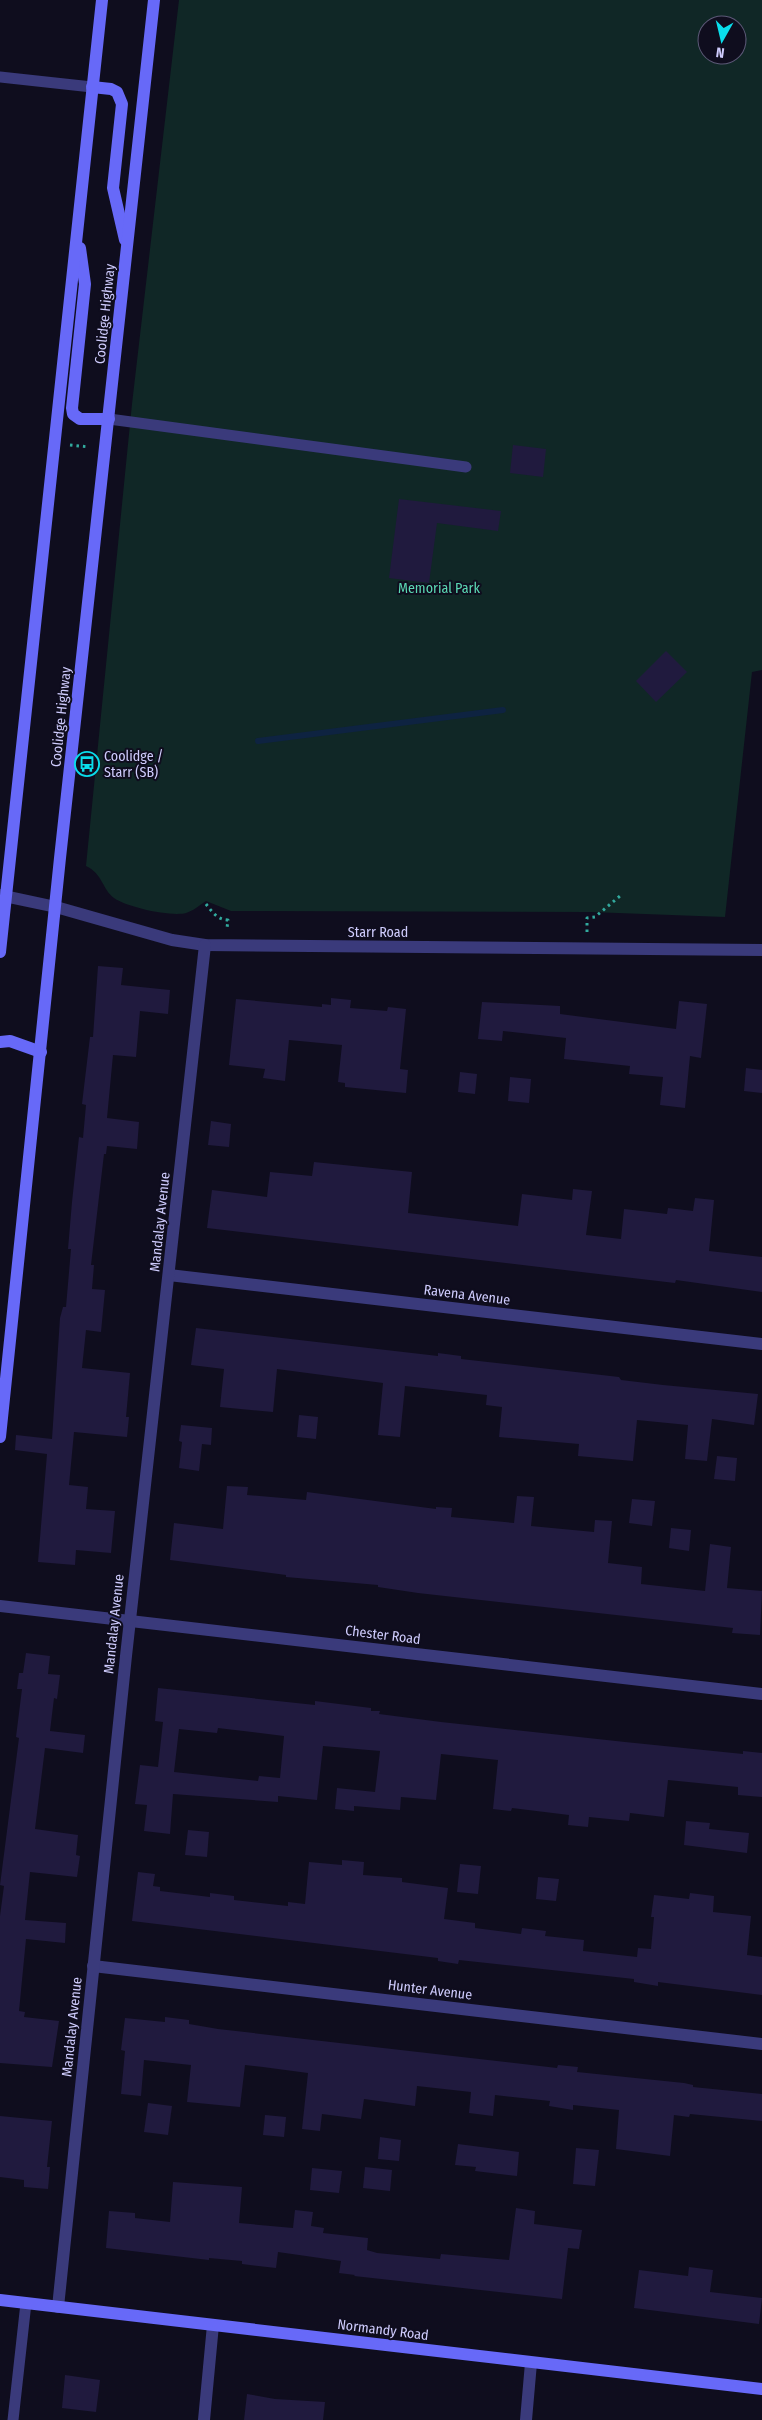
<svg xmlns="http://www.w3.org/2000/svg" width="762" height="2420" viewBox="0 0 762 2420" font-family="'Fira Sans Condensed',sans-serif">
<rect width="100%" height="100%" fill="#0f0d1e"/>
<path fill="#102726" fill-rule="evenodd" d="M179,0H762V670L752,672L725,917L591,912L231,911L206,901C200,905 193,911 186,913C171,917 126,907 114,898C102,889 103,874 86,866L132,404ZM707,25H737V55H707Z"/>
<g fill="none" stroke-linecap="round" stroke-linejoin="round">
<path stroke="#0e2341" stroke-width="6" d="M258,741L503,710"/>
</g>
<g fill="#201a3e" fill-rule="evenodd">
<path d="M513,445L546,449L543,477L510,473Z"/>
<path d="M399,499L501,511L498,531L437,523L429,583L389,578Z"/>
<path d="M666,651L687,672L656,702L636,681Z"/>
<path d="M98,966L123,968L121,985L170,990L168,1014L140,1011L136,1057L113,1055L107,1118L139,1122L137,1149L107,1146L106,1154H104L91,1265H94L92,1289L105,1290L101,1332L86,1330L82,1368L130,1373L126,1417H129L127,1437L74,1432L69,1485L88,1487L86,1509L115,1511L111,1553L76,1550L75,1565L38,1562L47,1454L15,1450L16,1435L52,1439L60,1318L63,1307H66L71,1249H68L72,1202L79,1137L83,1138L86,1105L82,1104L84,1087L90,1037H93Z"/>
<path d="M331,998L351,1000L350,1008L387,1011L388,1007L406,1009L400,1069L408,1070L406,1093L345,1087V1083L338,1082L342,1045L289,1040L285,1081L263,1078L265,1069L229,1065L236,999L322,1007V1004L331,1005Z"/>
<path d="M679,1001L707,1004L701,1058L690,1056L685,1108L660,1105L663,1077L629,1074L630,1066L564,1059L566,1038L503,1031L502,1041L478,1039L482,1002L560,1006V1014L676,1029Z"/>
<path d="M746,1068L762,1070V1093L744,1091Z"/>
<path d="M460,1072L477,1074L475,1094L458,1092Z"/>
<path d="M510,1077L531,1079L529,1103L508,1101Z"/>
<path d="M211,1121L231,1124L229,1147L208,1145Z"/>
<path d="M314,1162L412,1172L408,1213L518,1226L522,1194L572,1200L573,1189L592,1191L586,1235L621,1239L624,1209L667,1214L668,1208L693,1211L695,1198L714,1200L709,1251L762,1257V1292L676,1280L675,1283L207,1228L212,1190L267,1197L270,1172L312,1176Z"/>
<path d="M196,1328L438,1356V1353L461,1356V1359L619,1377L621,1380L663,1385L758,1394L754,1425L712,1419L707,1461L685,1459L688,1425L637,1420L633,1461L578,1456L579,1444L499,1437L502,1407L486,1405L487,1395L405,1386L400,1437L378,1435L383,1383L277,1369L273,1412L220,1407L224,1369L191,1365Z"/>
<path d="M299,1415L318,1417L316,1439L297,1437Z"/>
<path d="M181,1425L212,1428L211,1445L202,1444L199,1471L179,1468L182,1442L179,1441Z"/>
<path d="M717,1456L737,1458L735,1481L714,1479Z"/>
<path d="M227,1486L248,1487L247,1495L306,1500L307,1492L436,1509V1507L452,1508L451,1517L514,1523L517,1496L534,1497L531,1526L594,1532L595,1520L612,1521L608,1563L642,1567L641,1584L705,1591L710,1544L731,1547L727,1588L762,1591L760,1635L732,1633L733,1628L418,1593L378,1587V1585L286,1577V1575L170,1560L174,1523L223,1529Z"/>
<path d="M632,1499L655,1501L652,1526L629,1523Z"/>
<path d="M671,1528L691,1530L689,1551L669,1548Z"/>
<path d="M26,1653L50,1656L48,1674L60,1675L57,1699L54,1698L50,1731L85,1735L83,1753L45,1748L35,1829L78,1835L76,1855L80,1856L77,1877L30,1872L25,1920L66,1923L65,1943L26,1939L19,2011L25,2012L24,2017L59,2021L52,2067L0,2063V1916L4,1886L0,1885L19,1738L16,1737L22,1689H17L19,1673H23Z"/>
<path d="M158,1688L315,1705V1701L371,1708V1711H380L379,1714L441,1722L625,1742L743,1754V1751L762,1753V1797L738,1795V1787L668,1780L664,1817L630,1813L629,1821L589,1817L588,1827L568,1825L569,1815L512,1808L511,1811L493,1809L498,1760L441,1754L436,1800L401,1797L400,1810L354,1806V1811L335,1809L337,1788L375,1792L380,1751L323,1746L317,1800L278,1796V1802L173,1794L170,1834L144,1831L147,1805L135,1804L140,1765L158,1767L163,1722L155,1721ZM218,1728L284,1736L280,1778L259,1776L258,1781L174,1772L179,1729L217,1733Z"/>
<path d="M686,1821L710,1823L709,1829L749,1833L747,1853L684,1845Z"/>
<path d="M188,1830L209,1832L207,1857L185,1855Z"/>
<path d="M342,1860L364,1862L363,1875L402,1878V1882L448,1888L444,1919L475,1923V1928L521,1934L522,1928L546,1931L545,1936L584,1940L583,1951L637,1957L638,1948L651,1949L654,1917H651L654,1895L689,1899L690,1893L714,1896L713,1912L751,1916L747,1955L762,1957V1995L658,1982V1986L634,1982V1979L459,1960L458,1964L438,1961V1958L132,1921L138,1872L155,1874L153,1886L160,1887V1891L210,1897V1893L234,1896V1900L288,1906V1902L305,1904L309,1862L342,1865Z"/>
<path d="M460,1864L481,1866L478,1894L457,1892Z"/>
<path d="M538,1877L559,1879L556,1901L536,1899Z"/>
<path d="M165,2017L189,2020V2024L218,2029L557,2068L558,2065L578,2067L577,2072L684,2083L693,2085V2087L762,2094V2121L690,2114L689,2117L674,2115L670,2156L616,2149L619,2110L573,2105V2110L549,2106L550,2101L495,2095L493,2116L469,2113L471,2092L417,2086L415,2106L364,2099L361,2119L322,2114L320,2131L302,2129L308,2073L263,2067L245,2065L240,2107L187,2102L191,2065L144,2060L141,2096L121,2094L125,2051L121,2050L125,2018L165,2022Z"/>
<path d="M148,2103L172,2106L168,2135L144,2132Z"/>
<path d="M265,2115L286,2117L284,2137L263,2135Z"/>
<path d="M0,2116L52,2121L47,2167H50L48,2189L24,2187V2180L0,2177Z"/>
<path d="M380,2137L401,2140L399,2161L378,2159Z"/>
<path d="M458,2144L519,2152L517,2176L475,2171L476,2167L455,2165Z"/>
<path d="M576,2148L599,2150L595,2186L573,2184Z"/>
<path d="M365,2167L392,2170L390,2191L363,2188Z"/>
<path d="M312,2168L342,2171L339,2193L310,2190Z"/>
<path d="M173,2182L242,2187L239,2223L293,2228L295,2210L313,2212L311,2226L324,2228L323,2233L368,2238L367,2250L377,2253L440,2259L441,2254L509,2260L516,2208L535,2211L534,2224L582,2230L579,2249L568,2248L562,2299L354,2276L355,2275L339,2273L341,2261L278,2252L276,2268L242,2264V2261L209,2258V2260L106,2248L109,2211L135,2213V2218L170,2222Z"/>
<path d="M689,2267L713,2270L710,2292L762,2298L759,2324L634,2308L639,2270L688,2276Z"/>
<path d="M65,2375L100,2380L96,2412L62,2408Z"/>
<path d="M247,2394L275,2399L325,2402L323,2420H244Z"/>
</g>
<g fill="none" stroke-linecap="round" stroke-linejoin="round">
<g stroke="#32aa9e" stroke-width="3" stroke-dasharray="2.5 4" stroke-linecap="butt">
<path d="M70,445L89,447"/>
<path d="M206,904C212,912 218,920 228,920L227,928"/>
<path d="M587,932V918L595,917L620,896"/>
</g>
<g stroke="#3a3a7b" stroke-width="11">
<path d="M0,77L92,87"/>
<path d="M109,419L466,467"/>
<path d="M13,2420L26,2303"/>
</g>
<g stroke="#3a3a7b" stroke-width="12">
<path d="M0,895L56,907L172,940L205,945L762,950"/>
<path d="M169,1275L762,1344"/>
<path d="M0,1606L762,1694"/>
<path d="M93,1966L762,2044"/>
<path d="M58,2307L126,1656L205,945"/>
<path d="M204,2420L213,2325"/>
<path d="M526,2420L531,2363"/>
</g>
<g stroke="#6769f8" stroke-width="12">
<path d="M92,87L111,89L117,92L122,104L113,188L125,240"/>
<path d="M80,248L85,284L72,408L73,414L80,419H109"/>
<path d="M0,952L102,0"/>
<path d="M0,1042L10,1041L41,1052"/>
<path d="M0,1437L60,858L154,0"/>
<path d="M0,2300L762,2389"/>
</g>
</g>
<defs>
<symbol id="bus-ring" viewBox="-11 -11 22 22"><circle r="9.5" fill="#0f0d1e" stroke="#0addeb" stroke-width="1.5"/><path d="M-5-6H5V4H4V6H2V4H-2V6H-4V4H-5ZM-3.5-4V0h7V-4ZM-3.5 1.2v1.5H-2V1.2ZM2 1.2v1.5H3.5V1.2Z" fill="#0addeb"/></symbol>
</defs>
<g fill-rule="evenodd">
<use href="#bus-ring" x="73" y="750" width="28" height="28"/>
</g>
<g text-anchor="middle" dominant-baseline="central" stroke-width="4" stroke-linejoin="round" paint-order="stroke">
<g font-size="14" fill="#cfccfd" stroke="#0f0d1e">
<text transform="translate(105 314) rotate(-84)">Coolidge Highway</text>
<text transform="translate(61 717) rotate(-84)">Coolidge Highway</text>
<text x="378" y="932">Starr Road</text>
<text transform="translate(160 1222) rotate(-84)">Mandalay Avenue</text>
<text transform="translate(467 1295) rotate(7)">Ravena Avenue</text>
<text transform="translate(114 1624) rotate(-84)">Mandalay Avenue</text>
<text transform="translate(383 1635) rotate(7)">Chester Road</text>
<text transform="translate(430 1990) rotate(7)">Hunter Avenue</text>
<text transform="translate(72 2027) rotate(-84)">Mandalay Avenue</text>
<text transform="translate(383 2330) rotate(7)">Normandy Road</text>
</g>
<g font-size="14" fill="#5cd9b4" stroke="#0f0d1e">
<text x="439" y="588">Memorial Park</text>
</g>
<g font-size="14" fill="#cfccfd" stroke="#0f0d1e" text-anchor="start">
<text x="104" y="756">Coolidge /<tspan x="104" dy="16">Starr (SB)</tspan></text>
</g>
</g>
<g transform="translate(722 40) rotate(188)"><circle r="24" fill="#0f0d1e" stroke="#5c5977"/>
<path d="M0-4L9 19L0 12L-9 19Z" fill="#0addeb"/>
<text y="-8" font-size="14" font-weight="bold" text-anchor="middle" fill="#cfccfd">N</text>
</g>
</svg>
